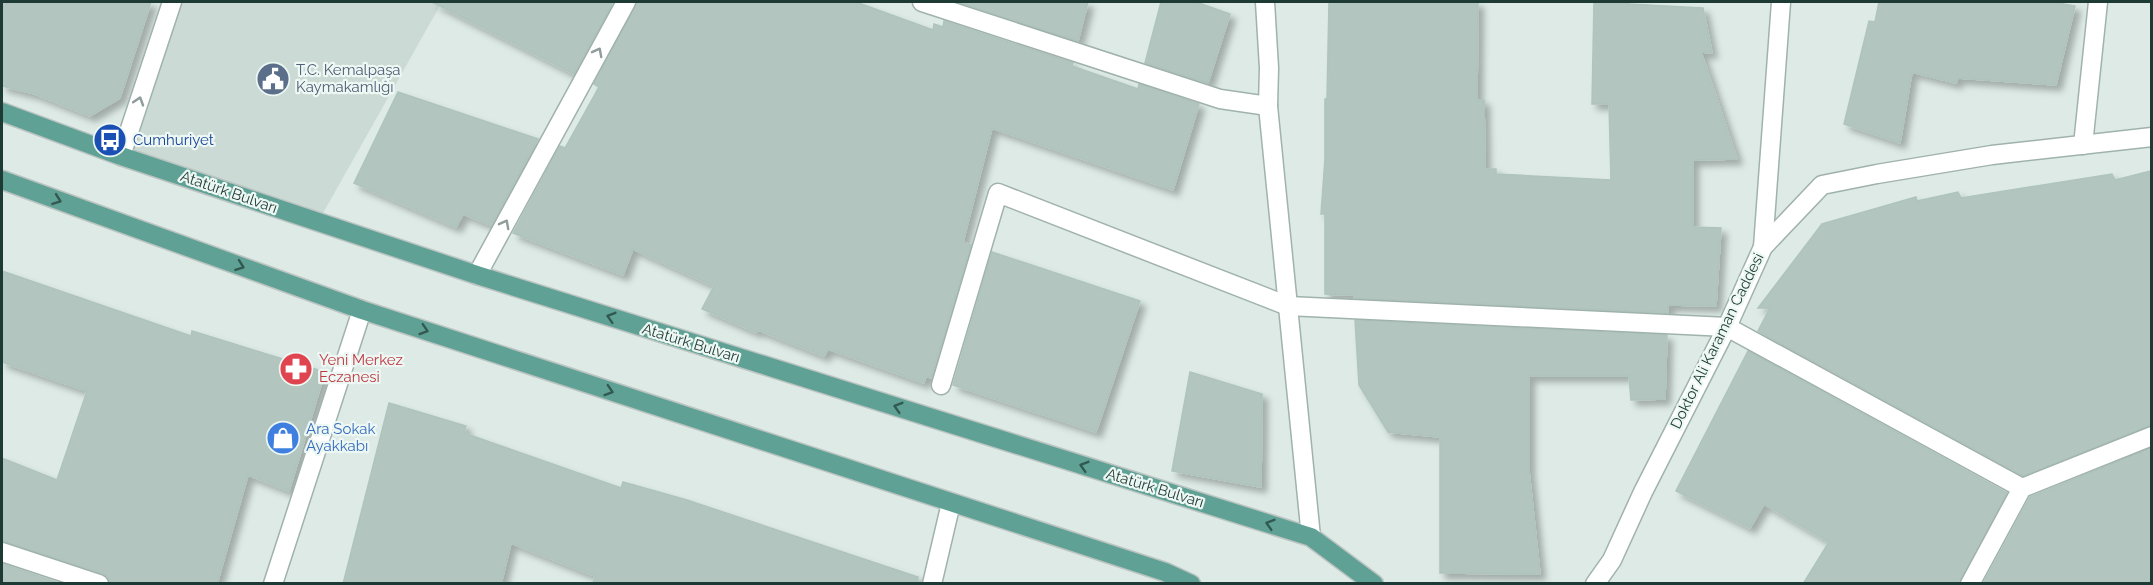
<svg xmlns="http://www.w3.org/2000/svg" width="2153" height="585" viewBox="0 0 2153 585" font-family="Raleway,sans-serif">
<defs>
<filter id="shadow"><feDropShadow dx="5.5" dy="5.5" stdDeviation="3" flood-color="#0004"/></filter>
</defs>
<rect width="100%" height="100%" fill="#ddeae5"/>
<path fill="#cbdad4" d="M172,2H442L318,222L121,156Z"/>
<g fill="#b2c5be" stroke="#afc4bd" stroke-width="1.5" filter="url(#shadow)">
<path d="M2,2H151L120,98L90,116L35,94L2,86Z"/>
<path d="M432,2H613L574,74Z"/>
<path d="M637,2H856L933,30L934,24L943,27L944,21L1073,63L1072,66L1138,89L1139,84L1199,104L1173,190L992,128L963,242L971,245L931,378L926,376L924,383L828,349L824,356L758,330L756,332L702,309L714,286L633,249L623,275L513,233L560,146L565,148L599,87L594,84Z"/>
<path d="M957,2H1088L1078,41Z"/>
<path d="M1161,2H1196L1230,14L1208,83L1145,63Z"/>
<path d="M1329,2H1478L1477,100H1484L1485,169H1496V174L1611,180L1609,104H1592L1594,2H1629V4L1703,8L1712,53L1701,52L1737,159L1693,160V227L1721,228L1716,306L1668,305V313L1354,298V295L1325,294V214H1321L1325,159V99H1327Z"/>
<path d="M1879,2H2053L2075,6L2056,85L1958,78L1956,83L1912,72L1900,143L1844,124L1869,21L1875,22Z"/>
<path d="M398,92L538,139L491,225L463,214L456,227L354,183Z"/>
<path d="M2151,171V425L2023,476L1758,331L1770,308H1758L1822,224L1916,197L1917,201L1958,192L1961,198L2112,174L2115,180Z"/>
<path d="M992,252L1140,301L1096,432L953,385Z"/>
<path d="M2,271L191,336L192,331L325,372L289,491L248,475L217,584H110L108,577L103,573L2,541V458L57,480L87,391L2,362Z"/>
<path d="M1355,320L1667,335L1665,399L1631,400L1629,376H1529V471L1540,574L1440,573V437L1388,432L1359,385Z"/>
<path d="M1748,351L2007,493L1959,584H1803L1829,542L1764,504L1750,528L1676,491Z"/>
<path d="M1190,372L1262,394L1261,487L1172,471Z"/>
<path d="M389,403L466,426L464,433L621,488L623,482L687,500L918,577L917,584H593L595,576L511,543L501,584H343Z"/>
<path d="M2151,448V584H1983L2030,497Z"/>
<path d="M2,564L62,584H2Z"/>
</g>
<g fill="none" stroke-linecap="round" stroke-linejoin="round">
<defs>
<g id="minor">
<path d="M922,2L1220,99L1268,106"/>
<path d="M1265,2L1269,68L1268,106L1311,537"/>
<path d="M2083,145L2098,2"/>
<path d="M121,156L172,2"/>
<path d="M1763,247L1781,2"/>
<path d="M477,275L626,2"/>
<path d="M941,385L998,193L1288,306L1727,327L2022,488"/>
<path d="M2,552L99,584"/>
<path d="M273,584L362,310"/>
<path d="M932,584L951,503"/>
<path d="M1970,584L2022,488L2152,436"/>
</g>
<path id="tertiary" d="M1595,584L1612,560L1643,492L1727,327L1763,247L1822,185L1877,174L1992,155L2152,137"/>
<g id="primary">
<path d="M2,112L121,156L477,275L1311,537L1374,584"/>
<path d="M2,180L362,310L1165,572L1191,584"/>
</g>
</defs>
<use href="#minor" stroke="#a0b2ac" stroke-width="21"/>
<use href="#tertiary" stroke="#a0b2ac" stroke-width="21"/>
<use href="#primary" stroke="#bcc4c2" stroke-width="21"/>
<use href="#minor" stroke="#fff" stroke-width="18"/>
<use href="#tertiary" stroke="#fff" stroke-width="18"/>
<use href="#primary" stroke="#5fa295" stroke-width="18"/>
</g>
<defs><path id="oneway-chevron" d="M-2-3.5L2.5 0L-2 3.5" fill="none" stroke-width="1.6" stroke-linecap="round" stroke-linejoin="round" transform="scale(1.5)"/></defs>
<g stroke="#8e9c9a">
<use href="#oneway-chevron" transform="translate(598 52) rotate(-62)"/>
<use href="#oneway-chevron" transform="translate(139 101) rotate(-72)"/>
<use href="#oneway-chevron" transform="translate(505 224) rotate(-62)"/>
</g>
<g stroke="#325951">
<use href="#oneway-chevron" transform="translate(57 200) rotate(20)"/>
<use href="#oneway-chevron" transform="translate(240 266) rotate(20)"/>
<use href="#oneway-chevron" transform="translate(611 317) rotate(-163)"/>
<use href="#oneway-chevron" transform="translate(424 330) rotate(18)"/>
<use href="#oneway-chevron" transform="translate(609 391) rotate(18)"/>
<use href="#oneway-chevron" transform="translate(898 407) rotate(-163)"/>
<use href="#oneway-chevron" transform="translate(1084 466) rotate(-163)"/>
<use href="#oneway-chevron" transform="translate(1270 524) rotate(-163)"/>
</g>
<defs>
<symbol id="civic-disc" viewBox="-11 -11 22 22"><circle r="9.5" fill="#5c6f8a" stroke="#edf7f3"/><path d="M-.6-6.5H3V-4.5H.6V-3L4-1V1h2V6H-6V1h2V-1L-.6-3ZM-1.2 2.5V6h2.4V2.5Z" fill="#fff"/></symbol>
<symbol id="bus-disc" viewBox="-11 -11 22 22"><circle r="9.5" fill="#1a4fb4" stroke="#edf7f3"/><path d="M-5-6H5V4H4V6H2V4H-2V6H-4V4H-5ZM-3.5-4V0h7V-4ZM-3.5 1.2v1.5H-2V1.2ZM2 1.2v1.5H3.5V1.2Z" fill="#fff"/></symbol>
<symbol id="pharmacy-disc" viewBox="-11 -11 22 22"><circle r="9.5" fill="#e0444e" stroke="#edf7f3"/><path d="M-2-6h4v4h4v4h-4v4h-4v-4h-4v-4h4Z" fill="#fff"/></symbol>
<symbol id="shop-disc" viewBox="-11 -11 22 22"><circle r="9.5" fill="#3f7fe0" stroke="#edf7f3"/><path d="M-5-2.5h2.3a2.7 3.5 0 0 1 5.4 0H5L5.5 6h-11ZM-1.5-2.5h3a1.5 2.3 0 0 0-3 0Z" fill="#fff"/></symbol>
</defs>
<g fill-rule="evenodd">
<use href="#civic-disc" x="254" y="60" width="38" height="38"/>
<use href="#bus-disc" x="91" y="121" width="38" height="38"/>
<use href="#pharmacy-disc" x="277" y="350" width="38" height="38"/>
<use href="#shop-disc" x="264" y="419" width="38" height="38"/>
</g>
<g text-anchor="middle" dominant-baseline="central" stroke-width="4.5" stroke-linejoin="round" paint-order="stroke">
<g font-size="15" fill="#4e5e75" stroke="#edf7f3" text-anchor="start">
<text x="296" y="70">T.C. Kemalpaşa<tspan x="296" dy="17">Kaymakamlığı</tspan></text>
</g>
<g font-size="15" fill="#164399" stroke="#edf7f3" text-anchor="start">
<text x="133" y="140">Cumhuriyet</text>
</g>
<g font-size="15" fill="#1e3a34" stroke="#edf7f3">
<text transform="translate(229 192) rotate(19)">Atatürk Bulvarı</text>
<text transform="translate(1717 341) rotate(-64)">Doktor Ali Karaman Caddesi</text>
<text transform="translate(691 343) rotate(17)">Atatürk Bulvarı</text>
<text transform="translate(1155 488) rotate(17)">Atatürk Bulvarı</text>
</g>
<g font-size="15" fill="#be3a42" stroke="#edf7f3" text-anchor="start">
<text x="319" y="360">Yeni Merkez<tspan x="319" dy="17">Eczanesi</tspan></text>
</g>
<g font-size="15" fill="#366cbe" stroke="#edf7f3" text-anchor="start">
<text x="306" y="429">Ara Sokak<tspan x="306" dy="17">Ayakkabı</tspan></text>
</g>
</g>
<rect width="2153" height="585" fill="none" stroke="#1e3a34" stroke-width="6"/>
</svg>
